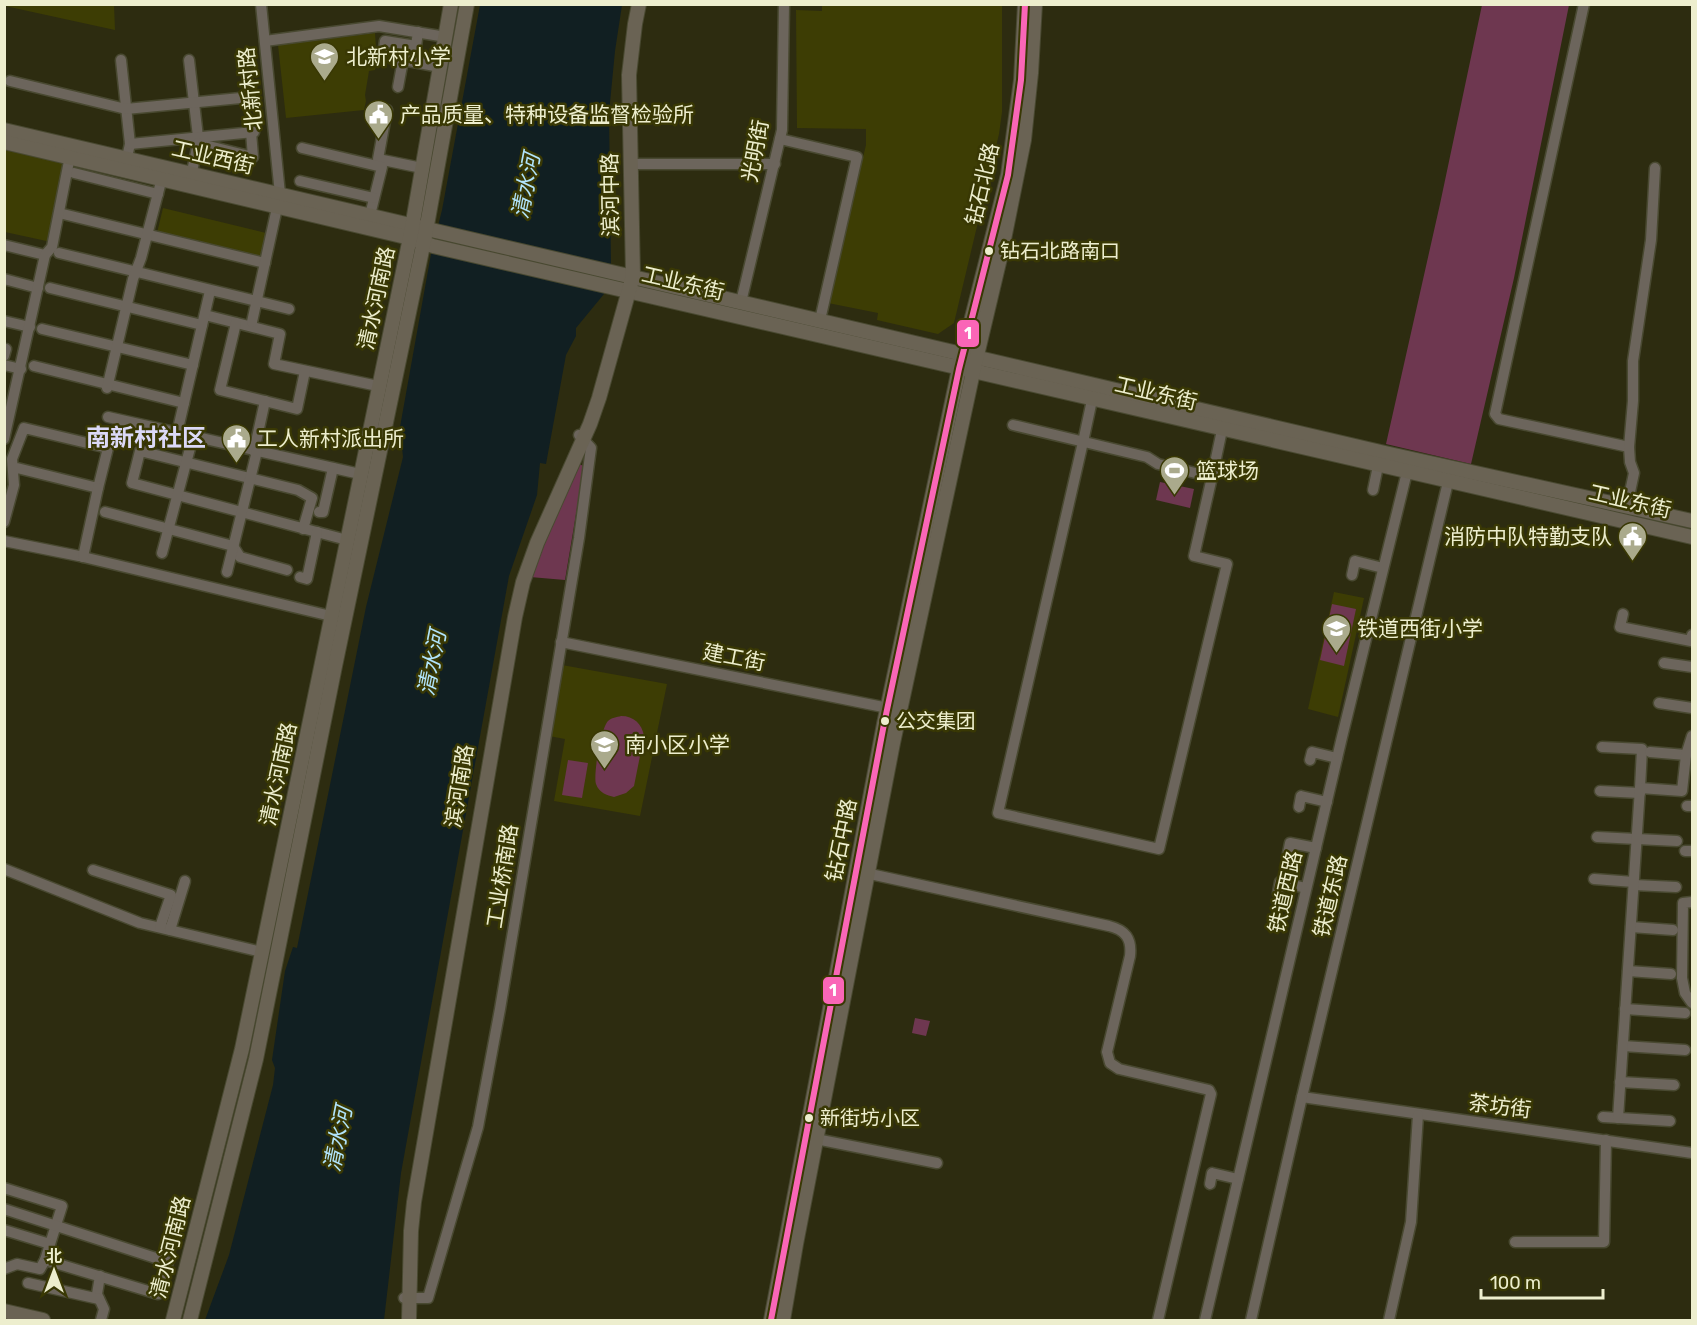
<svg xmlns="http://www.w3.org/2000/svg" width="1697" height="1325" viewBox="0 0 1697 1325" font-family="Rubik,'Noto Sans SC',sans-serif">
<rect width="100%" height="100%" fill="#2d2c10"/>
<g fill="#3d3d04">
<path d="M6,4L114,5L115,30L5,6Z"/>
<path d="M822,4L1002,5V112L999,134L954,323L938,334L877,320L878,313L828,303L866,145V129L797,128L796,10L822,11Z"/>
<path d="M375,33L377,63L375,70L369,71L365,95L366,101L364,110L286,118L278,45Z"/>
<path d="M5,150L66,164L51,242L5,232Z"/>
<path d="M163,208L270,234L264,259L157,233Z"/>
<path d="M1334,592L1364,598L1338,717L1308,709Z"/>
<path d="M562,665L667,684L640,816L554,801L565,739L549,736Z"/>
</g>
<g fill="#6e3750">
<path d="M1482,5H1569L1514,278L1471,464L1386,444L1440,204Z"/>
<path d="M576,463L584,466L565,580L530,577Z"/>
<path d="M1160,482L1194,489L1190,508L1156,500Z"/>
<path d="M1332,604L1356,609L1344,666L1320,660Z"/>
<path d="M621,716C634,716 642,724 644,736L634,786L626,793L614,797C607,795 599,793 596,784C593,775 601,728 608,721C611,718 617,717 621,716Z"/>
<path d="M568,760L588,763L582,798L562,795Z"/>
<path d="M915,1018L930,1021L926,1036L912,1033Z"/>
</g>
<path fill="#111f22" d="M480,5H622L615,51L609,113L611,265L604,294L576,328V336L566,355L546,464L540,463L537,495L509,576L401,1173L384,1320H205L229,1255L273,1085L275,1068L272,1060L285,971L293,947L297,948L366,607L403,457L400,427L431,254L442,210Z"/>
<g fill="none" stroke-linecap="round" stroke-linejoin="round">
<defs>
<g id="minor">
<path d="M1584,4L1495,414L1499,419L1629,447"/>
<path d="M265,41L379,26L446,37"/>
<path d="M384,48L385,41L416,46L418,32"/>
<path d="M121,60L130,144L125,166"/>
<path d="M189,60L198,137"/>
<path d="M10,81L126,109L251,97"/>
<path d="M398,87L403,60L440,67"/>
<path d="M387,110L378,159L422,168"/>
<path d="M780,139L857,157L820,320"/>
<path d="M189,141L253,157L251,132"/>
<path d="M130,144L254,132"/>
<path d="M302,148L382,167L370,215"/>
<path d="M631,164H775"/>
<path d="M74,173L158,194"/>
<path d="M190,181L198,143"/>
<path d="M300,181L374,198"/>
<path d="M63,214L265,263"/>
<path d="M4,245L45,255"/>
<path d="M59,253L289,309"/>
<path d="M4,279L38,288"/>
<path d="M50,288L202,325"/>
<path d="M741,302L782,130L784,4"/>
<path d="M205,315L280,334L274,364L378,386"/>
<path d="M4,321L30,327"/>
<path d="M252,322L280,194L261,4"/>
<path d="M236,323L220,390L297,409L305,371"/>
<path d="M42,329L193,365"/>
<path d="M4,349H6L4,356"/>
<path d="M4,365L21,369"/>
<path d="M34,366L184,403"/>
<path d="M107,388L133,279L141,258L162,178"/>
<path d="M108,417L360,474"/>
<path d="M1013,425L1147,457L1158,464L1212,477L1194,556L1227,564L1159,849L998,813L1083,442L1092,400"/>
<path d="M177,433L210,291"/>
<path d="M4,439L45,255L52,247L71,151"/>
<path d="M254,451L265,401"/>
<path d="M1212,477L1222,430"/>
<path d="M1373,490L1378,466"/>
<path d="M1627,506L1634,473L1630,462L1629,447L1633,401V361L1651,240L1655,168"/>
<path d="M105,512L233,546L240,557L287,570"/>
<path d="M319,512H323L333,468"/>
<path d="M4,522L14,485L12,459L24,428L108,448L98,488L13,467"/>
<path d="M303,529L312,498L298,490L140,451L132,483L347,540"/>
<path d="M4,541L79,556L331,616"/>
<path d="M162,553L193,437"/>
<path d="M83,557L98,488"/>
<path d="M227,572L257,451"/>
<path d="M1352,575L1355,561L1383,568"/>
<path d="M300,577L307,579L317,532"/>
<path d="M1623,614L1620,627L1691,641L1692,635"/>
<path d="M561,642L893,709"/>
<path d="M1664,663L1692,667"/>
<path d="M1659,703L1692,708"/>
<path d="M1602,747L1642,749L1640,788"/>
<path d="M1650,752L1686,755"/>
<path d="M1310,760L1312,752L1337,758"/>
<path d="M1600,791L1640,793"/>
<path d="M1687,806H1692"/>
<path d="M1299,807L1301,796L1327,802"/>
<path d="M1597,837L1677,841"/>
<path d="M1685,851H1692"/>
<path d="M1288,853L1290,843L1316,848"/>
<path d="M4,869L140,923L262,952"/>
<path d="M93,870L171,895L160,927"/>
<path d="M861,872L1109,926C1125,930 1132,938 1130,956L1107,1052L1110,1063L1119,1069L1209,1090L1211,1094L1158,1320"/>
<path d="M1594,879L1634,882"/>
<path d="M1634,885L1676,887"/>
<path d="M1278,893L1280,882L1306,888"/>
<path d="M1692,902L1683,903L1682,978L1685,993L1692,1003"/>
<path d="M1631,927L1673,930"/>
<path d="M170,930L185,881"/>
<path d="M1628,971L1671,974"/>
<path d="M1625,1009L1685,1013"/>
<path d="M1623,1046L1685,1050"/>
<path d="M1620,1082L1674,1085"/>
<path d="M1302,1097L1692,1153"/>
<path d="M1603,1117L1670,1121"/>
<path d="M1618,1118L1640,788L1682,791L1686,755L1692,736"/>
<path d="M811,1138L937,1163"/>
<path d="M1210,1184L1212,1173L1238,1179"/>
<path d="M4,1188L62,1206L45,1260L40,1269L17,1264L4,1269"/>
<path d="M4,1209L168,1262L158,1294L45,1260"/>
<path d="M4,1230L50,1244"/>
<path d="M1515,1242H1604L1606,1140"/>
<path d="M100,1276L97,1294L104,1309L101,1320"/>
<path d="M28,1283L99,1299"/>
<path d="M404,1298H428L478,1127L500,1009L579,538L591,448L579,435"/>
<path d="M1205,1320L1342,737L1407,472"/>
<path d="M1251,1320L1302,1097L1448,482"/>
<path d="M1389,1320L1411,1222L1418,1115"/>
</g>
<g id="major">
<path d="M4,130L1385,453L1692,521"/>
<path d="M4,142L410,238L433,246C853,345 1273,441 1692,537"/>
<path d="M4,1311L43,1320"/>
<path d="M173,1320L242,1049L411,233L451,4"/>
<path d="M190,1320L256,1059L335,666L425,236L467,4"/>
<path d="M409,1320L411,1231L414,1202L515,617L523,582L537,543L590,424L599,398L633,276L629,75L635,24L639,4"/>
<path d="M771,1320L884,724L959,369L1008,175L1021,80L1025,4"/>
<path d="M783,1320L796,1244L893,743L973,372L1001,254L1024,140L1031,73L1035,4"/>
</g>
</defs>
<use href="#minor" stroke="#494931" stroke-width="13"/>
<use href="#major" stroke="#494931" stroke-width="16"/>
<use href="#minor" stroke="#6c655c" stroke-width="10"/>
<use href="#major" stroke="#6a6354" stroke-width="14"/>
<defs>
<path id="bus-1" d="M771,1320L884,724L959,369L1008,175L1021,80L1025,4"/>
</defs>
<use href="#bus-1" stroke="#393804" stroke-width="10"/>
<use href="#bus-1" stroke="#fa66b7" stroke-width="6"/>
</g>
<defs>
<symbol id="school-pin" viewBox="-11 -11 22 30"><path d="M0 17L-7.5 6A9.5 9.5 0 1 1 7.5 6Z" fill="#aaaa8c" stroke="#393804"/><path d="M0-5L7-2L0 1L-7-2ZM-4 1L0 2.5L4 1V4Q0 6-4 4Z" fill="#fff"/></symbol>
<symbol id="civic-pin" viewBox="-11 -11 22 30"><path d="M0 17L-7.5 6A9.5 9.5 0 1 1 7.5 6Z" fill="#aaaa8c" stroke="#393804"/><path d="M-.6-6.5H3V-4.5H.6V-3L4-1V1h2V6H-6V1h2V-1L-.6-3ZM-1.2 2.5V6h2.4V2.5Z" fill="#fff"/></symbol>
<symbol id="stadium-pin" viewBox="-11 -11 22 30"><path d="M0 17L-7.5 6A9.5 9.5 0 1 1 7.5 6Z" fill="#aaaa8c" stroke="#393804"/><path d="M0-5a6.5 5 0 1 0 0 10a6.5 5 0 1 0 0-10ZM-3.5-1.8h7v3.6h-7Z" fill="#fff"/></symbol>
</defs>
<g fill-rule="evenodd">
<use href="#school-pin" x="308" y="40" width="33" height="45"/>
<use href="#civic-pin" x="362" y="98" width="33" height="45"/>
<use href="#civic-pin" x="220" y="422" width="33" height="45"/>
<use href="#stadium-pin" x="1158" y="454" width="33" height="45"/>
<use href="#civic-pin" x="1616" y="520" width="33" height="45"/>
<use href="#school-pin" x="1320" y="612" width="33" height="45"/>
<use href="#school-pin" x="588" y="728" width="33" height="45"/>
</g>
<g fill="#edeece" stroke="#393804" stroke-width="2">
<circle cx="989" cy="251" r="5"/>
<circle cx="885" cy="721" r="5"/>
<circle cx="809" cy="1118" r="5"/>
</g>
<g text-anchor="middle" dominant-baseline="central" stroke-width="5" stroke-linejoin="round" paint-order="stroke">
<g font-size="20" fill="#edeece" stroke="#393804" text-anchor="start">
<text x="1000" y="251">钻石北路南口</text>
<text x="896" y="721">公交集团</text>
<text x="820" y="1118">新街坊小区</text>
</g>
<g font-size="21" fill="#edeece" stroke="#393804" text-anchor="start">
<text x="346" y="56">北新村小学</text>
<text x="400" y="114">产品质量、特种设备监督检验所</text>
<text x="257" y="438">工人新村派出所</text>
<text x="1196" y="470">篮球场</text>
<text x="1612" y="536" text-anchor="end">消防中队特勤支队</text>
<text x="1357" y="628">铁道西街小学</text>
<text x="625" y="744">南小区小学</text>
</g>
<g font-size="21" fill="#edeece" stroke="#393804">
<text transform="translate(250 89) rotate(-96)">北新村路</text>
<text transform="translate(755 151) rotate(-79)">光明街</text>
<text transform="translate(213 157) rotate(13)">工业西街</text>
<text transform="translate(982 184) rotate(-77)">钻石北路</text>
<text transform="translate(610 195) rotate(-91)">滨河中路</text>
<text transform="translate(683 283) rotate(13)">工业东街</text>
<text transform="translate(376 298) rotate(-78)">清水河南路</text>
<text transform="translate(1156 393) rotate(13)">工业东街</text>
<text transform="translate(1630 501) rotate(13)">工业东街</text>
<text transform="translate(734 657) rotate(11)">建工街</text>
<text transform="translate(278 774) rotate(-78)">清水河南路</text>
<text transform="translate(459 786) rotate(-81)">滨河南路</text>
<text transform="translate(841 840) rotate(-79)">钻石中路</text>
<text transform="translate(502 876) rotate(-81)">工业桥南路</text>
<text transform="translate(1285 892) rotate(-77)">铁道西路</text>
<text transform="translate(1330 896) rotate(-77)">铁道东路</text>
<text transform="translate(1500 1106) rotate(7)">茶坊街</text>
<text transform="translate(170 1247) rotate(-76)">清水河南路</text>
</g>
<g font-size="22" font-style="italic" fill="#b1e4fc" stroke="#393804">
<text transform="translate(526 186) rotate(-79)">清水河</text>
<text transform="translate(432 663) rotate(-79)">清水河</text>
<text transform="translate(338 1139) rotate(-79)">清水河</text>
</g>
<g font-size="24" font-weight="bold" fill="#dbd9f7" stroke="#393804">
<text x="146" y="438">南新村社区</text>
</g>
</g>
<g stroke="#393804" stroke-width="2">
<rect x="956" y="319" width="24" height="29" rx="6" fill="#fa66b7"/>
<rect x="822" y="976" width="23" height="29" rx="6" fill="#fa66b7"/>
</g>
<g font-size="16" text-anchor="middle" font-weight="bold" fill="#fff">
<text x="968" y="339">1</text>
<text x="833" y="996">1</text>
</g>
<rect width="1697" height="1325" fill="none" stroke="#edeece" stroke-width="12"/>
<g transform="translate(54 1271)" stroke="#393804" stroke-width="4.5" paint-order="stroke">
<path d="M0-4.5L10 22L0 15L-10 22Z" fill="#edeece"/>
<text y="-9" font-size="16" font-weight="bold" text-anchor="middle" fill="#edeece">北</text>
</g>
<path d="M1481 1289v9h122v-9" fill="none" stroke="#edeece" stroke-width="3"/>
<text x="1490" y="1289" font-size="18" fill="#edeece" stroke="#393804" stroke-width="4.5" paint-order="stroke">100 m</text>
</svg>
